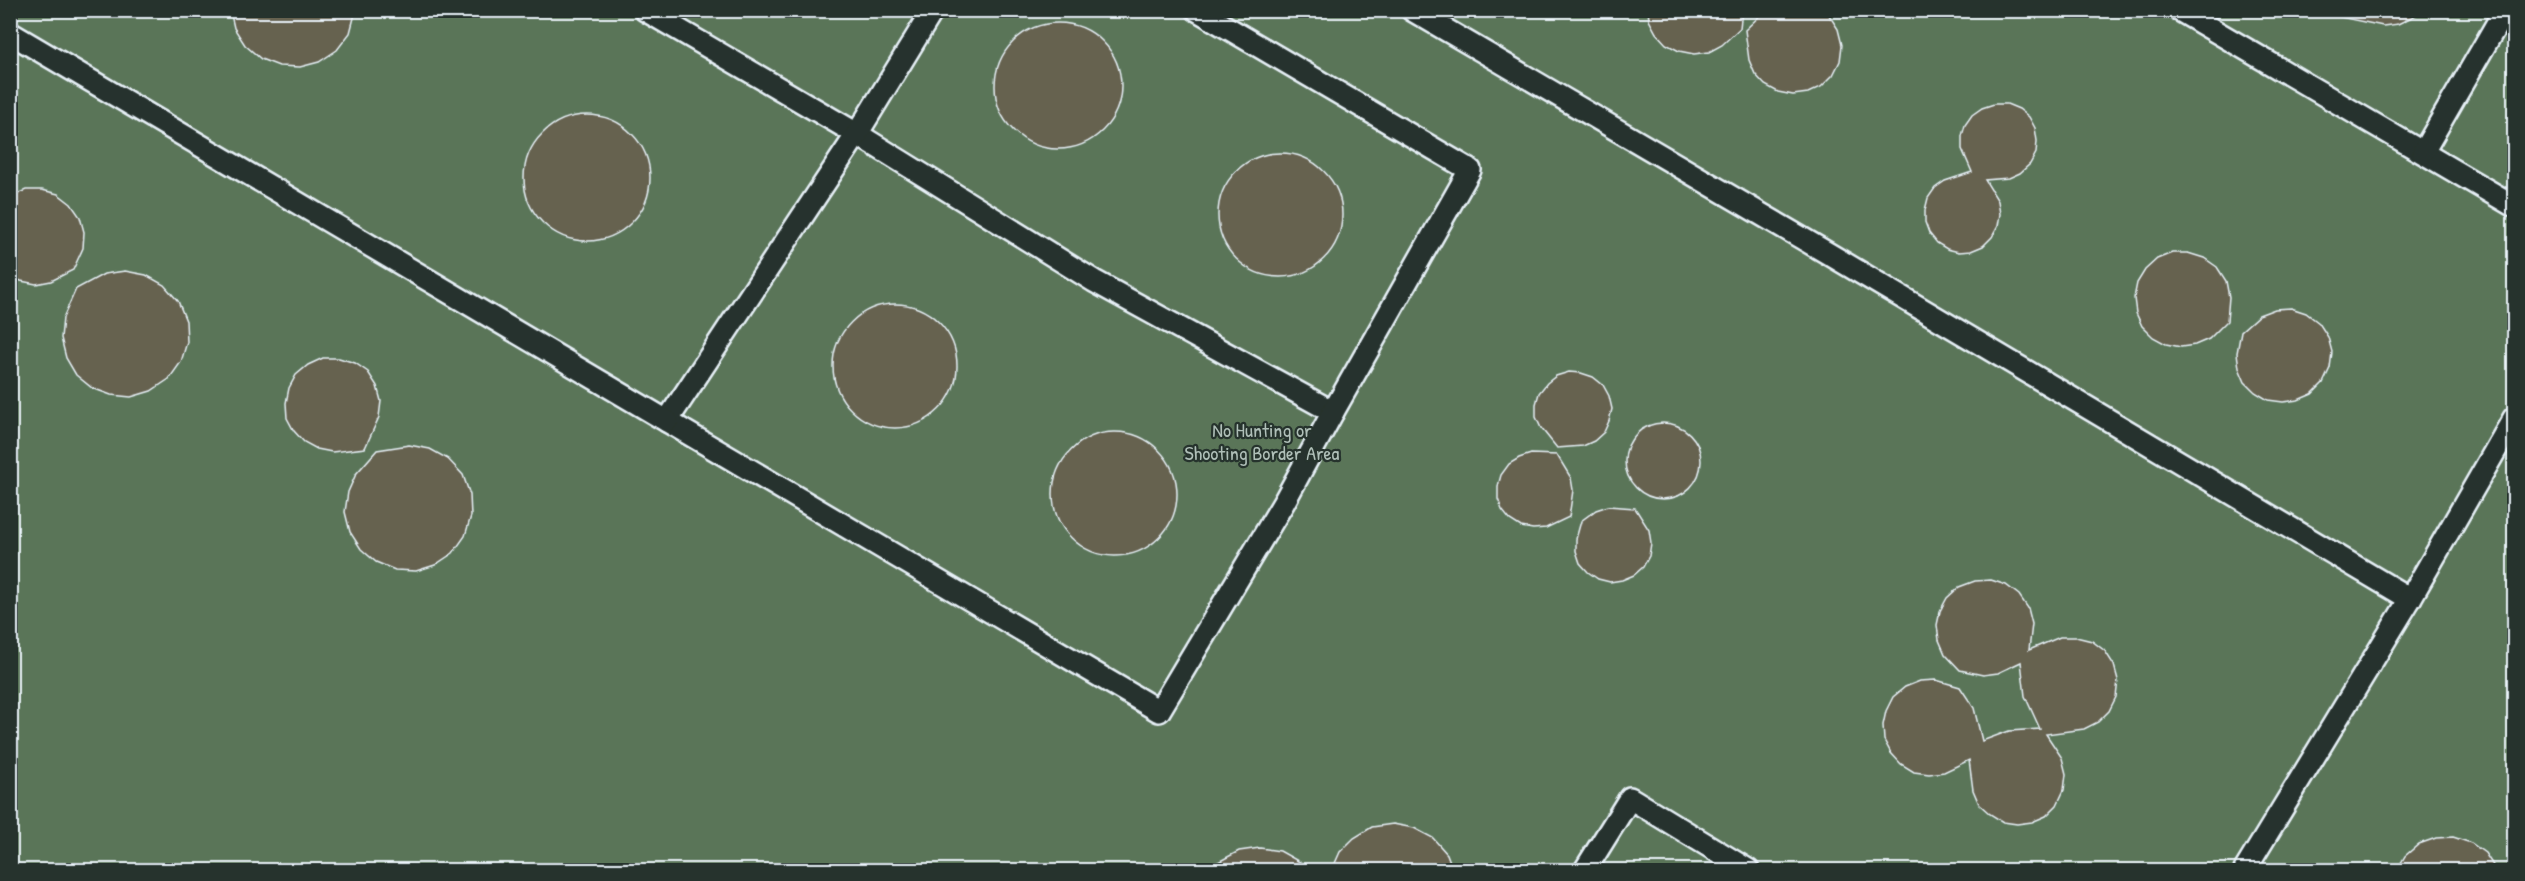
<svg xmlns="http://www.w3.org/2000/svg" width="2525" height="881" viewBox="0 0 2525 881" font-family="'Patrick Hand',sans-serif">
<rect width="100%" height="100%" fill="#333c34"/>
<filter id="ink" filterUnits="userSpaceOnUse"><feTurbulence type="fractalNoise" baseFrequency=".0167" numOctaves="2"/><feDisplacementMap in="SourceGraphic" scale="12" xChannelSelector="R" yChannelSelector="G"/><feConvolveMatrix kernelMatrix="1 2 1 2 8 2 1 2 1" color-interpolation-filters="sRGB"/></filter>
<g filter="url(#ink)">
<rect fill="#5a7459" stroke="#a1b2a8" stroke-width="1.5" x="11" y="11" width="2503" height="859"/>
<g fill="#66624f" stroke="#e8f1f8" stroke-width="1.5">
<path d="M230,10H356L350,33L337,50L319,62L300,67L279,66L261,59L245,45L234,28Z"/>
<path d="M1648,10H1742L1740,28L1722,45L1709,52L1694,54L1679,51L1666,44L1656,33L1649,20Z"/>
<path d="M1766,10H1822L1829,15L1838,29L1842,45L1840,61L1833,75L1821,87L1808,93L1793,95L1778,92L1765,85L1755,74L1749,60L1745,30Z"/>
<path d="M2340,10H2426L2398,24L2383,26L2340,17Z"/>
<circle cx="1058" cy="86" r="63"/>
<path d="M1994,104H2007L2019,109L2029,117L2035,128L2037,141L2036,153L2030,164L2020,173L2009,178L1985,180L1998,201L2000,214L1998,226L1992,237L1983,246L1971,251L1959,252L1947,249L1937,243L1929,233L1925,222V210L1928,198L1935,188L1945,181L1972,172L1962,149V136L1965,125L1972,115L1982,108Z"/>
<circle cx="587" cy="178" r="63"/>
<circle cx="1280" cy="215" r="62"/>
<path d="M26,190H42L58,194L71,204L80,217L84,232L83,248L73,270L51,281L36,284L21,281L10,276V197Z"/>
<path d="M2172,253H2188L2204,258L2217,267L2226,281L2229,297L2227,321L2209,339L2195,345L2181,347L2166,344L2153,337L2142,326L2136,313L2134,298L2137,283L2145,270L2157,259Z"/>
<path d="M125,271L146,275L164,285L178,301L186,321L187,342L181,362L169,379L151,391L131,397L111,395L92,388L76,375L66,358L61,338L63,318L76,289L104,274Z"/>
<circle cx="895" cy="366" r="62"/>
<path d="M2291,308L2306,313L2319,323L2328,337L2332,352L2330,368L2323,383L2312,394L2298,400L2283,402L2268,400L2255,392L2245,382L2239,368L2237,353L2241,331L2259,315L2275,309Z"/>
<path d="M323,358H339L355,363L368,372L377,386L381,401L379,417L365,448L332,452L317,449L304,442L294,431L287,418L286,403L289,388L296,375L308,365Z"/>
<path d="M1569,372L1581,373L1593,377L1603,385L1609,396L1612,409L1609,421L1604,432L1594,441L1583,446L1557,448L1541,428L1536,417V404L1539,393L1547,383L1556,376Z"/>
<circle cx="1663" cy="461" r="38"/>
<circle cx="1115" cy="494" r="62"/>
<path d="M409,445L430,449L448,459L463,475L470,495L471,516L465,536L453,553L435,565L416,571L395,570L376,562L361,549L350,532L345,512L348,492L356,474L377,450Z"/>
<path d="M1531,454L1557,455L1571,478L1573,490L1569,517L1546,528L1533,529L1521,527L1510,520L1502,510L1498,499V486L1501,475L1509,464L1519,458Z"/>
<path d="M1608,506L1635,508L1649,530L1651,543L1649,556L1643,567L1634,575L1622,580L1610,582L1598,579L1588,572L1580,563L1576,551V539L1581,521L1596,510Z"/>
<path d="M1991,580L2006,585L2019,595L2028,608L2032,624L2029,650L2060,637H2076L2092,641L2105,651L2114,665L2118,680L2116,697L2109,711L2098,722L2084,729L2046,734L2062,758L2066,774L2064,790L2057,805L2046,816L2032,822L2017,824L2003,822L1990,814L1979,804L1973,790L1969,760L1944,772L1929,774L1914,772L1901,764L1891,753L1884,740L1883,725L1886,711L1893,697L1905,687L1920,681L1936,680L1960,687L1974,708L1982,741L2009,731L2040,729L2025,696L2021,662L1998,673L1983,675L1960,670L1945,654L1939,640L1937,625L1940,611L1947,598L1959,587L1975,581Z"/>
<path d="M1393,824L1414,828L1433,838L1447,854L1453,870H1332L1340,852L1354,838L1372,827Z"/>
<path d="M2453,837L2471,843L2485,853L2496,870H2397L2405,856L2419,844L2436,838Z"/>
<path d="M1260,848L1280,851L1314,870H1203L1239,851Z"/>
</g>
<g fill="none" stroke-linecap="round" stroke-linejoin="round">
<defs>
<g id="minor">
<path d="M645,10L857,134L1094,281L1333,412"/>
<path d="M933,10L857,134L667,421L1159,711L1284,502L1333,412L1470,170L1197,10"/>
<path d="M1412,10L1829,254L2410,599"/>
<path d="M2179,10L2514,206"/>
<path d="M10,33L667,421"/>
<path d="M2423,152L2505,10"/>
<path d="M1585,870L1630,798L1748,870"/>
<path d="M2245,870L2410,599L2514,418"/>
</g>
</defs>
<use href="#minor" stroke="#e8f1f8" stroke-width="26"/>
<use href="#minor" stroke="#26332d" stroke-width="21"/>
</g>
</g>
<g text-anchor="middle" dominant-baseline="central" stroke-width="4.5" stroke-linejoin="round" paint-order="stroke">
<g font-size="20" fill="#afbfb8" stroke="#26332d">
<text x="1262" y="429">No Hunting or<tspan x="1262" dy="23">Shooting Border Area</tspan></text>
</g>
</g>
<rect width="2525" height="881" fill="none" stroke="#26332d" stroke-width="36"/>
<rect x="18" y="18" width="2489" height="845" fill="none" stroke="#e8f1f8" stroke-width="2" filter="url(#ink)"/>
</svg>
